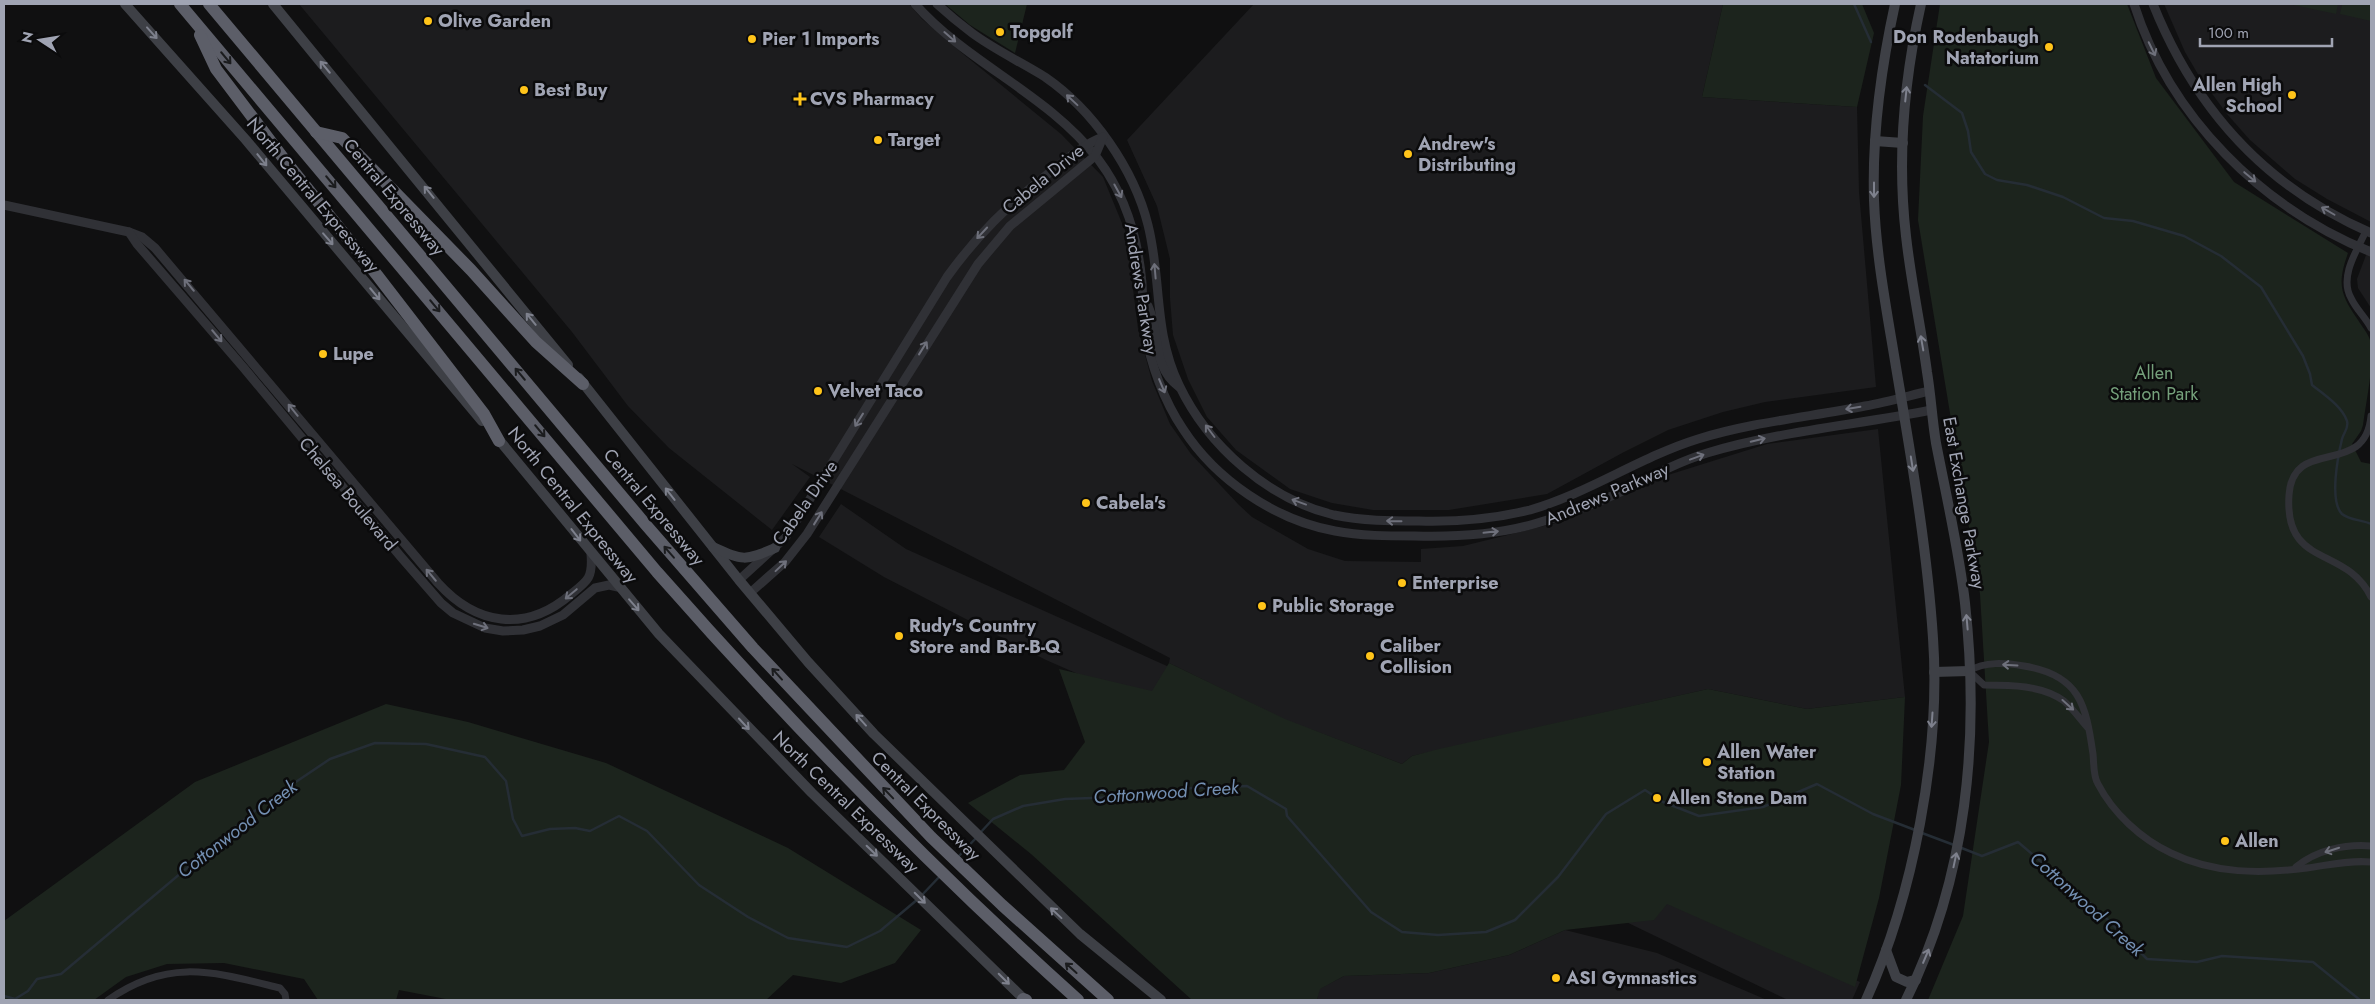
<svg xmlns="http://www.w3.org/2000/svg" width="2375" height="1004" viewBox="0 0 2375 1004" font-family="Jost,sans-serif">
<rect width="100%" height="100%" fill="#101011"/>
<g fill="#1c1c1e">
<path d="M299,4H909L922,19L962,53L1061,134L1103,177L1126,233L1138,329L1152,381L1170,424L1191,454L1239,505L1252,517L1308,549L1345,561L1421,562V549L1463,546L1564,521L1668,475L1767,444L1878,429L1905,697L1807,709L1708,689L1412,756L1402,764L1310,729L1518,866L1046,660L884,577L819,537L841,504L906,549L1265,710L1169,663L1170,658L792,464L810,477L772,530L669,448L628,406L572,332Z"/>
<path d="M1254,4H1723L1702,97L1857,107L1859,192L1876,387L1765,402L1723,412L1668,430L1624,452L1547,494L1449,510H1373L1332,503L1290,489L1236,450L1207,417L1188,379L1173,335L1170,298V259L1157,206L1127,140Z"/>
<path d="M2164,4H2371V222L2327,199L2295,179L2250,140L2227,114L2199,76L2185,52Z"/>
<path d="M2371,242V308L2358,288L2357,279Z"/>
<path d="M1581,860L1860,982L1852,1000H1788L1562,891Z"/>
<path d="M1565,930L1657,953L1767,1000H1317L1319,989L1344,976L1429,973L1509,955Z"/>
</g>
<g fill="#1c241d">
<path d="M945,4H1027L1015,53L970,25Z"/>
<path d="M1723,4H1862L1874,33L1857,107L1702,97Z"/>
<path d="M1940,4H2127L2156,78L2234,182L2348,253C2337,284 2340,294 2358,320C2362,327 2368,333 2370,340C2375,363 2366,401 2363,425L2361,431L2352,444L2361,462L2371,464V1000H1928L1963,916L1989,742L1980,594L1918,220L1923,116Z"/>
<path d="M2289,4H2338L2336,14Z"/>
<path d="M2338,4H2371V21L2340,14L2342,5Z"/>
<path d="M1169,663L1285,719L1402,764L1412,756L1439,749L1708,689L1807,709L1905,697L1901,785L1879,898L1855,987L1667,904L1654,920L1565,930L1509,955L1429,973L1344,976L1320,989L1317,1000H1192L1031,854L968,803L1020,775L1064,770L1085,742L1059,669L1152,691Z"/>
<path d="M386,704L468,722L606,763L788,848L921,930L895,963L841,983L793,975L766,1000H451L399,990L396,1000H318L304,979L224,963L167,964L126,977L94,1000H4V921L195,782Z"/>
</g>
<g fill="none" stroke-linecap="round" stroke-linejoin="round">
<g stroke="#252d35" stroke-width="2.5">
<path d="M1854,4L1871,42"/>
<path d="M1925,85L1962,113L1968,131L1971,152L1985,174L1997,180L2027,185L2063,197L2104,218L2133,221L2184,236L2221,256L2261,287L2303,356L2310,374L2312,385C2323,394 2342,406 2347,421C2349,428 2344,432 2342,439C2338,456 2329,501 2342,514C2349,520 2363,520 2371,524"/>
<path d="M980,833L993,819L1023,806L1065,799L1118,797L1192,788L1247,786L1286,809L1287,816L1371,912L1402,932L1438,935L1486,932L1515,920L1558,877L1606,814L1645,790L1663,802L1699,816L1763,807L1817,784L1873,814L1915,830"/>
<path d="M1922,833L1954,845"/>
<path d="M1959,847L1982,856L2018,842L2099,911L2147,959L2197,962L2222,956L2313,962L2360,1000"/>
<path d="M958,857L977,837"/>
<path d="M922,895L941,875"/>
<path d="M4,996L15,999L28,991L37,979L61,974L263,804L330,759L375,743L426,744L485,757L506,781L513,819L522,836L550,829L575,828L590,831L619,816L647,831L699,885L748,917L788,938L847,947L880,931L918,899"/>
</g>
<g stroke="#303136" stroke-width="7">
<path d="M2366,231C2357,250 2339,277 2351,298C2356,309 2365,317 2371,328"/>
<path d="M2371,416C2365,479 2293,435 2289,495C2284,569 2346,545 2371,597"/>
<path d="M2088,728C2080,719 2073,709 2064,701C2042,685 2010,685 1984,685L1969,671C1985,661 2006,663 2024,666C2080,675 2086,705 2093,754C2094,763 2093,776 2098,784C2113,813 2141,839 2171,853C2214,874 2261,874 2307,868C2329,865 2350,860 2371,862"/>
<path d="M2296,867C2316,850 2345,844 2371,846"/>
<path d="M108,1000C169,957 214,972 280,988L285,994L286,1000"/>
</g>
<g stroke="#303136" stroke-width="9">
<path d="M915,4C968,64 1048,94 1098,159C1126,196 1138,237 1142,283C1143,298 1142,314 1145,330C1150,363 1164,401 1183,429C1216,480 1275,520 1335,531C1361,536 1388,536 1415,536C1454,537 1496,535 1534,524C1562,516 1590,506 1616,494C1646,479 1675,463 1707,453C1780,431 1857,425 1931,410"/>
<path d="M937,4C948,14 960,24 972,33C995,50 1021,62 1045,77C1093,110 1134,169 1148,225C1162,280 1153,331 1179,385C1208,446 1268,499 1334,515C1362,521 1391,521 1419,521C1456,522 1494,519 1530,510C1589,493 1640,457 1698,439C1753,422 1809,417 1865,406C1887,402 1908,396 1929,391"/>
<path d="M2134,4C2170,117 2262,208 2371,252"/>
<path d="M2153,4C2195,109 2267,188 2371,233"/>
<path d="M4,205L129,232L142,237L155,248L438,583C476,625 525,633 570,595C588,581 593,578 591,554"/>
<path d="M129,232L137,244L243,367L401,557L441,603L453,613L485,628L503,631L523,630L540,626L563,615L595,588L609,585L618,587"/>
<path d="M1143,305L1148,306C1161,334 1151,366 1179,387"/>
<path d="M739,580L785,538L792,528L947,277C978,234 1007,206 1049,173C1067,159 1082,145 1103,137"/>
<path d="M750,593L785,562L807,534L978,264L1010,226L1095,156L1103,137"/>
</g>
<g stroke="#3e4046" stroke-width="10">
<path d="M125,4L246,140L482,421"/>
<path d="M273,4L568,365"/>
<path d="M1875,141L1903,143"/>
<path d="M579,378L739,580L808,662L874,734L1080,934L1161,1000"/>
<path d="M495,435L659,634L812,793L1025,1000"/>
<path d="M713,547C744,561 744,561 775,548"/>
<path d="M1934,672L1969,671"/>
<path d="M1886,950L1896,977L1907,982L1916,980"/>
<path d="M1866,1000C1913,896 1941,752 1933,638C1927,547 1911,457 1896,367C1887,312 1876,256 1874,200C1872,134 1881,68 1895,4"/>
<path d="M1906,1000C1967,877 1980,738 1965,603C1959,550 1946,495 1936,443C1932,419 1931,396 1927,372C1921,327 1911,282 1906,236C1897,159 1904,80 1921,4"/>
</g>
<g stroke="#5c5e68" stroke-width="12">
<path d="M180,4L657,572C789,722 929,866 1078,1000"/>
<path d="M209,4L646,525L753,648L931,837L1002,905L1108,1000"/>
<path d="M200,35L216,69L287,163L377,275L484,414L499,441"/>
<path d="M316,132L342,138L471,270L536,342L583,384"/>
<path d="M1023,999L1026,1000"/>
</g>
</g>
<defs><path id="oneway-shaft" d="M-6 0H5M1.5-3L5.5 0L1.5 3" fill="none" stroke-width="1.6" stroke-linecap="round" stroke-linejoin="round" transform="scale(1.25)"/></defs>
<g stroke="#7e818d">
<use href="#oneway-shaft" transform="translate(152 33) rotate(48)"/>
<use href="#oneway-shaft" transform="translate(325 67) rotate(-130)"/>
<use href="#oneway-shaft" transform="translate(1906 94) rotate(-84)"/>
<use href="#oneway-shaft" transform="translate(262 160) rotate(51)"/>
<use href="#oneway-shaft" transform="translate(1874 190) rotate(90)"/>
<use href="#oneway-shaft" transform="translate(429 192) rotate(-129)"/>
<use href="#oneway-shaft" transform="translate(328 239) rotate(49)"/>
<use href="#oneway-shaft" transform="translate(375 294) rotate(50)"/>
<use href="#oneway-shaft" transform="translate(531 319) rotate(-129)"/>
<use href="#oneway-shaft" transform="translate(1922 343) rotate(-100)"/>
<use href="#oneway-shaft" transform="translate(1912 464) rotate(81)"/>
<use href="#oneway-shaft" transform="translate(670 494) rotate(-128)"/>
<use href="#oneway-shaft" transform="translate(576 535) rotate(52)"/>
<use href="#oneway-shaft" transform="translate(634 605) rotate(49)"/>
<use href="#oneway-shaft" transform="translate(1967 622) rotate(-95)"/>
<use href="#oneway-shaft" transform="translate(861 720) rotate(-132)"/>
<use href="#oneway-shaft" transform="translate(1932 720) rotate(94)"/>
<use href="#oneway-shaft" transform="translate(744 724) rotate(47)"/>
<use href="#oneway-shaft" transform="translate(872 851) rotate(44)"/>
<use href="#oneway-shaft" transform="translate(1955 860) rotate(-78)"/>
<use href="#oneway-shaft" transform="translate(920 898) rotate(45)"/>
<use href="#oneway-shaft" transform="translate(1056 913) rotate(-137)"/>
<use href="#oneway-shaft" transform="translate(1926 956) rotate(-67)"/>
<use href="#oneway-shaft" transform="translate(1004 979) rotate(45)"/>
</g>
<g stroke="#6e707b">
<use href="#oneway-shaft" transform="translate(950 37) rotate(41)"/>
<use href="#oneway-shaft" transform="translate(2152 49) rotate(64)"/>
<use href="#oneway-shaft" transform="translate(1072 100) rotate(-137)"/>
<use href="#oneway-shaft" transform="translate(2250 177) rotate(40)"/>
<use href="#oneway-shaft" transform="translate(1118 191) rotate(61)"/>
<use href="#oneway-shaft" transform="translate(2328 211) rotate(-150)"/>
<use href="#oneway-shaft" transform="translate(982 233) rotate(133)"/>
<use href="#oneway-shaft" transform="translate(1155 271) rotate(-95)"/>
<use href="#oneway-shaft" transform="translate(189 285) rotate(-130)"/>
<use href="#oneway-shaft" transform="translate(217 336) rotate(50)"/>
<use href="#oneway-shaft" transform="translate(923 348) rotate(-58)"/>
<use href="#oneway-shaft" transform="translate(1162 386) rotate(67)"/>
<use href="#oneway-shaft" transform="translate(1853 408) rotate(171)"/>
<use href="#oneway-shaft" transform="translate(293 410) rotate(-129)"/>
<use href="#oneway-shaft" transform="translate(859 420) rotate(122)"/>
<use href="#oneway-shaft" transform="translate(1210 431) rotate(-127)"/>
<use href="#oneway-shaft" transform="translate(1758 440) rotate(-14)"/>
<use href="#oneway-shaft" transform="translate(1697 457) rotate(-20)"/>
<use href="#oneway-shaft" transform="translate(1299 502) rotate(-160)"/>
<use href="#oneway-shaft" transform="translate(818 518) rotate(-58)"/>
<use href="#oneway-shaft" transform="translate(1394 521) rotate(-179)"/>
<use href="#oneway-shaft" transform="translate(1491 532) rotate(-6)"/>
<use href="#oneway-shaft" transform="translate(781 566) rotate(-43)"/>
<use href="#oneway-shaft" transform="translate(431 575) rotate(-130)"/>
<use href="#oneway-shaft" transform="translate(571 594) rotate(140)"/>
<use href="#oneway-shaft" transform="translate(481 626) rotate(17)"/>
<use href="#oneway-shaft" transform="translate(2010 665) rotate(-177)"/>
<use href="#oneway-shaft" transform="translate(2068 705) rotate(42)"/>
<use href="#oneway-shaft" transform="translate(2332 850) rotate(162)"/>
</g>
<g stroke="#1b1c1e">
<use href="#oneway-shaft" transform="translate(226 58) rotate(50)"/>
<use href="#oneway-shaft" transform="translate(331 182) rotate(50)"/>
<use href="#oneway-shaft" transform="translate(435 306) rotate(50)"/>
<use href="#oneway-shaft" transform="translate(520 374) rotate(-130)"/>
<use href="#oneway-shaft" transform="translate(540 431) rotate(50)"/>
<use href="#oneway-shaft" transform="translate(669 552) rotate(-131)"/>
<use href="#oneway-shaft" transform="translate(777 674) rotate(-132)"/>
<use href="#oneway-shaft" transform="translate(888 793) rotate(-134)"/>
<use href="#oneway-shaft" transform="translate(1071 968) rotate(-138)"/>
</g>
<g fill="#ffc41a" stroke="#0b0b0c" stroke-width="2">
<circle cx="428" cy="21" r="5"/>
<circle cx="1000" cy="32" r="5"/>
<circle cx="752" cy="39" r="5"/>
<circle cx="2049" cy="47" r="5"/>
<circle cx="524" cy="90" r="5"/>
<circle cx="2292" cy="95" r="5"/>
<path d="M797.5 91.5h5v5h5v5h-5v5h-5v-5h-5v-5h5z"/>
<circle cx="878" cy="140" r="5"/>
<circle cx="1408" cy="154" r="5"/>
<circle cx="323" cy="354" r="5"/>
<circle cx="818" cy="391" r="5"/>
<circle cx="1086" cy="503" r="5"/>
<circle cx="1402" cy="583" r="5"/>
<circle cx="1262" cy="606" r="5"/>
<circle cx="899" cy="636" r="5"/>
<circle cx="1370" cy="656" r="5"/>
<circle cx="1707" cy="762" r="5"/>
<circle cx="1657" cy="798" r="5"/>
<circle cx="2225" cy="841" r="5"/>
<circle cx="1556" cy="978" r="5"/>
</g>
<g text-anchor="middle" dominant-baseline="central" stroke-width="5" stroke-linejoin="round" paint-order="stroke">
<g font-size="18" font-weight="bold" fill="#a0a4b3" stroke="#0b0b0c" text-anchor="start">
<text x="438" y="21">Olive Garden</text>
<text x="1010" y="32">Topgolf</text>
<text x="2039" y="37" text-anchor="end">Don Rodenbaugh<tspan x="2039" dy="21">Natatorium</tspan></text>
<text x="762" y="39">Pier 1 Imports</text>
<text x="2282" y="85" text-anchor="end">Allen High<tspan x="2282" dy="21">School</tspan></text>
<text x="534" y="90">Best Buy</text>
<text x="810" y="99">CVS Pharmacy</text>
<text x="888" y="140">Target</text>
<text x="1418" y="144">Andrew's<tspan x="1418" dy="21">Distributing</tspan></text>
<text x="333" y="354">Lupe</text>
<text x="828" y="391">Velvet Taco</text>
<text x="1096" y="503">Cabela's</text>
<text x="1412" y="583">Enterprise</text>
<text x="1272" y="606">Public Storage</text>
<text x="909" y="626">Rudy's Country<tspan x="909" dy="21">Store and Bar-B-Q</tspan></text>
<text x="1380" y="646">Caliber<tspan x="1380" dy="21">Collision</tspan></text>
<text x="1717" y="752">Allen Water<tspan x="1717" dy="21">Station</tspan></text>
<text x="1667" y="798">Allen Stone Dam</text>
<text x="2235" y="841">Allen</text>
<text x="1566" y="978">ASI Gymnastics</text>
</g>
<g font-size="18" fill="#a0a4b3" stroke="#0b0b0c">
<text transform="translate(1043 179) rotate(-39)">Cabela Drive</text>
<text transform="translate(313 195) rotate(50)">North Central Expressway</text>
<text transform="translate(394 197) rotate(50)">Central Expressway</text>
<text transform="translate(1141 289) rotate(81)">Andrews Parkway</text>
<text transform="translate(348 494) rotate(50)">Chelsea Boulevard</text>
<text transform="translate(1607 494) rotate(-23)">Andrews Parkway</text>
<text transform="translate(805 503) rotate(-55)">Cabela Drive</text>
<text transform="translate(1964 503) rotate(80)">East Exchange Parkway</text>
<text transform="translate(573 505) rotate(51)">North Central Expressway</text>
<text transform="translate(654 507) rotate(50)">Central Expressway</text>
<text transform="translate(846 802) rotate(44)">North Central Expressway</text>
<text transform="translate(926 806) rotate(45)">Central Expressway</text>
</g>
<g font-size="18" fill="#75a07b" stroke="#0b0b0c">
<text x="2154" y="373">Allen<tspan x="2154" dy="21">Station Park</tspan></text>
</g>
<g font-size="19" font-style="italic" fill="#738fb2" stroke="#0b0b0c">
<text transform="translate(1166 792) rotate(-4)">Cottonwood Creek</text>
<text transform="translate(237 829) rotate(-38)">Cottonwood Creek</text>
<text transform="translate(2087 904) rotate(42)">Cottonwood Creek</text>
</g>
</g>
<rect width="2375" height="1004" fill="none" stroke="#a0a4b3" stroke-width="10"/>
<g transform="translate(40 40) rotate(282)" stroke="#0b0b0c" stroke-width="4" paint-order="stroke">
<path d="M0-4L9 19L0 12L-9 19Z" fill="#a0a4b3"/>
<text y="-8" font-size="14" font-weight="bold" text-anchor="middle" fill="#a0a4b3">N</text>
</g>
<path d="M2200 38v8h132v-8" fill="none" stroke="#a0a4b3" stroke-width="2.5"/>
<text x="2208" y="38" font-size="15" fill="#a0a4b3" stroke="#0b0b0c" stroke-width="4" paint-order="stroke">100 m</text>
</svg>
